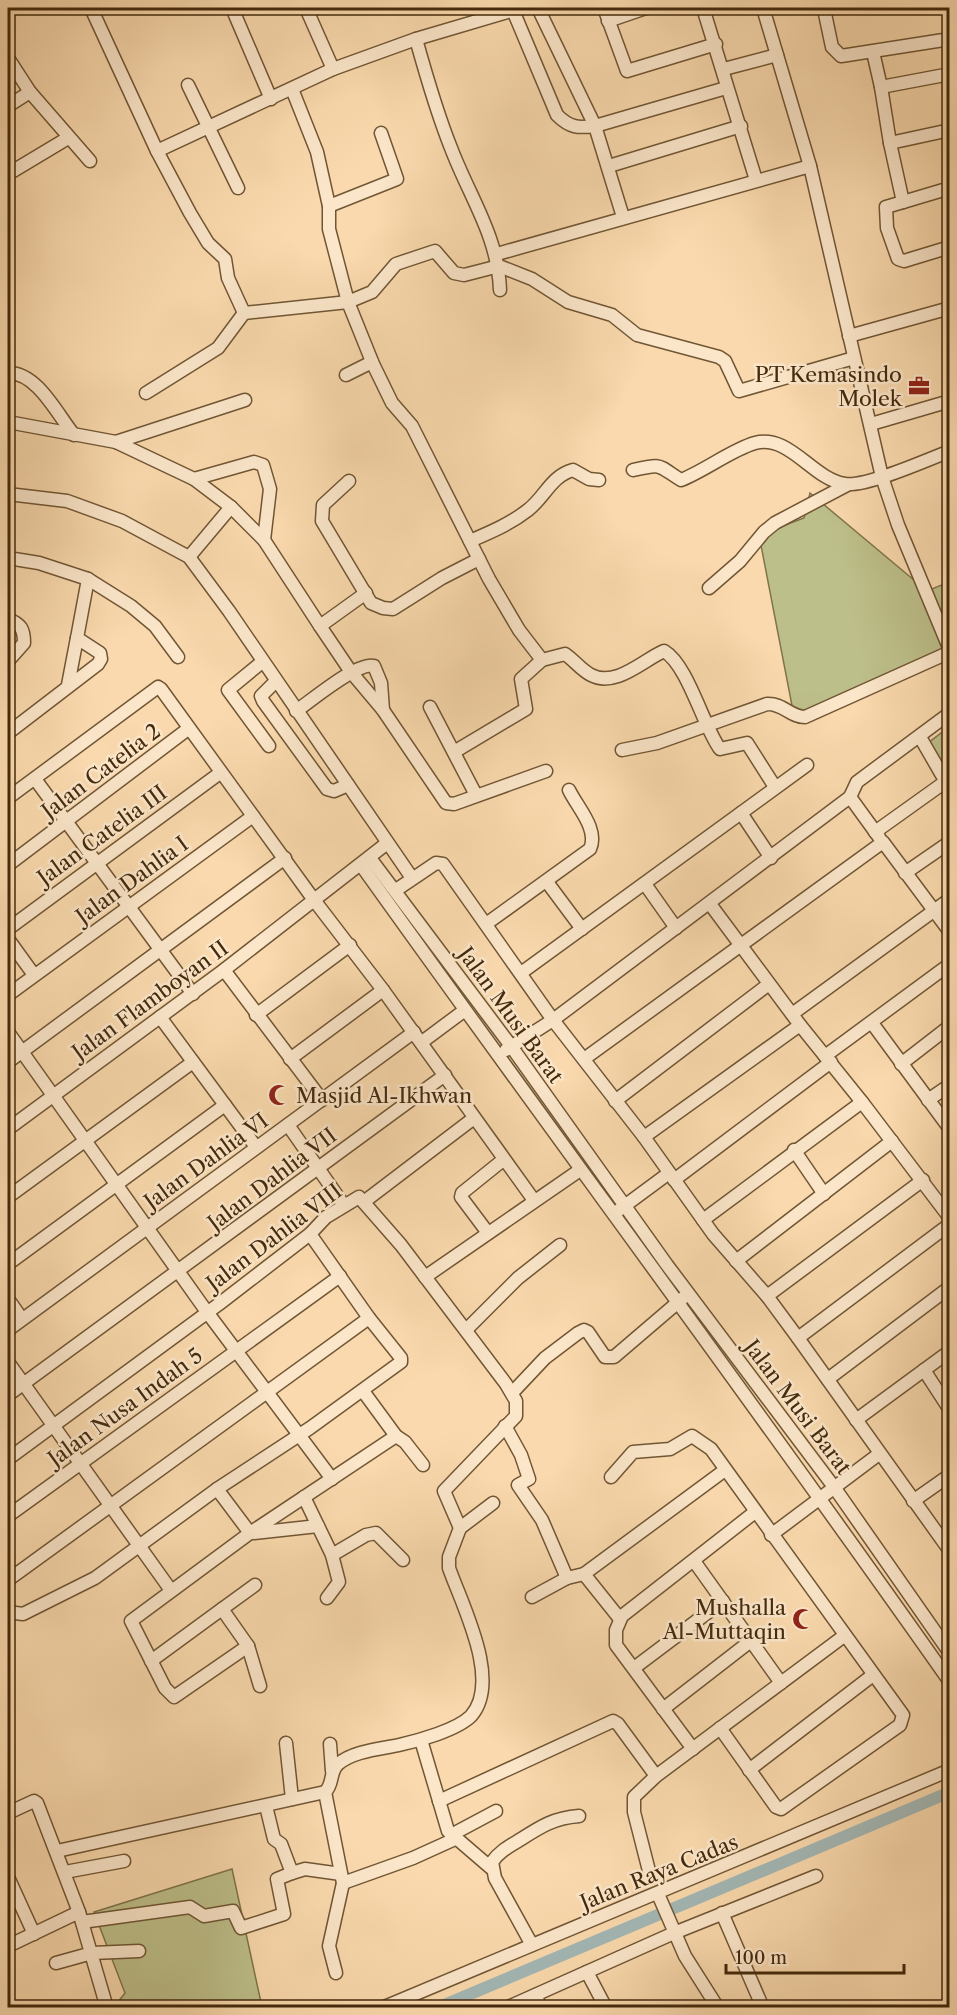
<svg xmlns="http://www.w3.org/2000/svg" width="957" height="2015" viewBox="0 0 957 2015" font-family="'Libre Caslon Text',serif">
<rect width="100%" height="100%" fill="#f9d9ad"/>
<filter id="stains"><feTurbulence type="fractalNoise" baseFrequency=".00333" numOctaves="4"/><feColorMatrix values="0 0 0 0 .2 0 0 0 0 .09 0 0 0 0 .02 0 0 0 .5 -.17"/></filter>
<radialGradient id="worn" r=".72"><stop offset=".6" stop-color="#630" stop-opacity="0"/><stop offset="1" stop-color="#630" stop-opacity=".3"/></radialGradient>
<g fill="#bdbf8a" stroke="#80744b" stroke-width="1.5">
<path d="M810,493L927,591L949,582V652L794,716L759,535L804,518Z"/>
<path d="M949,727V778L928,743Z"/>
<path d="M232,1869L262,2007H114L125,1993L94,1912Z"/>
</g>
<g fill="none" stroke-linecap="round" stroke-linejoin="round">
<path stroke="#a3b7b5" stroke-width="12" d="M437,2008L950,1792"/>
<defs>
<g id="minor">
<path d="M91,8L157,151L190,213L208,243L225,259L228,278L244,313"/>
<path d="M232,8L271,99"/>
<path d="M306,8L333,69"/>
<path d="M512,8L557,115C570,128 578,128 595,126L726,88"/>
<path d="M538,8L595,126L623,217"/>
<path d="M604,8L627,71L716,44"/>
<path d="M703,8L756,180"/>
<path d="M763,8L810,166L882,477L898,525L950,650"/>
<path d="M824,9L832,47L841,56L950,39"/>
<path d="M608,21L646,8"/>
<path d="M416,39C426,75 437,113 451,148C470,198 498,236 500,290"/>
<path d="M873,52L881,87"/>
<path d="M8,58L30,92L90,161"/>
<path d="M724,69L777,55"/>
<path d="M188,85L238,188"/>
<path d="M292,89L317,152L329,206V229L348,302L373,364L392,403L412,426L489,579L519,630L542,660L521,679L526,709L454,752"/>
<path d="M8,106L30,92"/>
<path d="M950,130L890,143L903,202L886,207L887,228L898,259L904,261L950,247"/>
<path d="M890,143L881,87L950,74"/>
<path d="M157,151L333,69L416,39L521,8"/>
<path d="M609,166L741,126"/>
<path d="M8,174L68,138"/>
<path d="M903,202L950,188"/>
<path d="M329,206L397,179L381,133"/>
<path d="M497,254L810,166"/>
<path d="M244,313L348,302L372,292L396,264L435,251L454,273L464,275L499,266L532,279L568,302L612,315L637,335L719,357L725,361L739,391L854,358"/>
<path d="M849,336L950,308"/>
<path d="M8,373C37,372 57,414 74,435"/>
<path d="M346,375L372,362"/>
<path d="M146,393L218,348L244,313"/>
<path d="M8,422L116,442L194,479L231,507L264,540L320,626"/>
<path d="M871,424L950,401"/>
<path d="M116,442L245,400"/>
<path d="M633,470C663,463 657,465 681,480C704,471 733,449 755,443C790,434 812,479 845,484C866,487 927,460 950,451"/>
<path d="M194,479L254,462L263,465L270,489L264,540"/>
<path d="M349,481L323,505L322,521L371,603L383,608L393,609L442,578L479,559"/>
<path d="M8,494L67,501L122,521L189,557L229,611L412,878"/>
<path d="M470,541C491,532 510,524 528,510C545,497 551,476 573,470L589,479L599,480"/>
<path d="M189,557L231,507"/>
<path d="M8,558L39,563L88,579L77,638"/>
<path d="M88,579L131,606L155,626L178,657"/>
<path d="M709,588L740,561L764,532L775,523L847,485"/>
<path d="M366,593L320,626L351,672L383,710L446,803L454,804L546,771"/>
<path d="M8,619C21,624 24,629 24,643L8,661"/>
<path d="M542,660L565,654C574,660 581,670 591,675C616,688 643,660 664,651C688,665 703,726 720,749L747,743L775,787"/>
<path d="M262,662L228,690L269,746"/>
<path d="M276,681L261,696L263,701L327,789L334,791L348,785"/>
<path d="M430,707L476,795"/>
<path d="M296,711C311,701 358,661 374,666L381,683L383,710"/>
<path d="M8,733L98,664L101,659L100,653L77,638L68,685"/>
<path d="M920,737L950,789"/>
<path d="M622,750L657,743L767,704C783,703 790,717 805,717L950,652"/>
<path d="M35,779L193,994"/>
<path d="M850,797L879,837"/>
<path d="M8,798L158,687L161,689L314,900L383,990L533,1199"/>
<path d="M741,813L771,858"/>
<path d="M875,832L945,782"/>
<path d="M370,858L511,1046L667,1265L834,1487L950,1653"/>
<path d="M8,865L188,729"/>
<path d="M361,865C556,1138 757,1407 950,1682"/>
<path d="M905,873L950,842"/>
<path d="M547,882L582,929"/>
<path d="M645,884L676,928"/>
<path d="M396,890L436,863L443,864L553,1020L644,1137L713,1234L767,1296L798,1338L950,1551"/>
<path d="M710,904L800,1025L862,1102L950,1218"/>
<path d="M486,924L590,849C599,829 577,807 569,790"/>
<path d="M8,929L220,773"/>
<path d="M8,939L34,975"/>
<path d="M224,970L322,1100"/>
<path d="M521,973L807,765"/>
<path d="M8,995L253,816"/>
<path d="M792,1014L950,899"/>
<path d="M256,1015L350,945"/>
<path d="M160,1017L256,1147"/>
<path d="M872,1023L950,1129"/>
<path d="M8,1032L207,1312L332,1479"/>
<path d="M422,1042L465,1010"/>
<path d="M506,1050L553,1020L850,797L857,782L950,713"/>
<path d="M825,1056L950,964"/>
<path d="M290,1059L383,990"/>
<path d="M584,1059L883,842L950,932"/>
<path d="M8,1062L285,858"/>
<path d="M901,1064L950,1026"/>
<path d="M928,1100L950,1085"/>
<path d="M615,1101L769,984"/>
<path d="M288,1125L343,1204"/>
<path d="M8,1129L224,970L386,844"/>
<path d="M644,1137L800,1025"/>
<path d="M794,1150L824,1194"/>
<path d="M674,1180L831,1062"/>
<path d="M8,1197L193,1062"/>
<path d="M365,1201L474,1118"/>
<path d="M619,1210L669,1173"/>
<path d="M703,1220L862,1102"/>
<path d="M488,1233L461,1197L462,1193L503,1160"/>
<path d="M736,1261L892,1141"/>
<path d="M8,1264L225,1105"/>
<path d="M425,1277L580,1170"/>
<path d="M767,1296L923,1180"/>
<path d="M8,1299L22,1319"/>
<path d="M8,1330L414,1032"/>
<path d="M466,1330L518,1278L560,1245"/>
<path d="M798,1338L950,1224"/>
<path d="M8,1362L170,1589"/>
<path d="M924,1370L950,1410"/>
<path d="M828,1379L950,1287"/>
<path d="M363,1391L396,1436L405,1442L423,1465"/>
<path d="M512,1393L545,1358L578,1333L584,1330L588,1332L605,1357H614L683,1298"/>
<path d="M8,1395L445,1075"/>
<path d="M856,1420L950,1351"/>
<path d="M505,1426L521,1455L529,1479L518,1485L542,1520L567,1578"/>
<path d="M8,1459L219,1304L310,1234L326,1217L359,1197L401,1245L506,1384L516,1401V1416L444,1491L460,1528L449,1557V1568C462,1605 502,1681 471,1716C457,1730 418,1741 399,1745C380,1749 353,1751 338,1764C329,1772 334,1784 325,1792L57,1851"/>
<path d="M611,1477L633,1452L670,1449L692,1436L711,1449L903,1715L900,1725L781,1809L776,1807L720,1728"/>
<path d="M217,1489L250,1533"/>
<path d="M304,1497L332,1555L366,1535L376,1533L403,1560"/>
<path d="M913,1501L950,1475"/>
<path d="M8,1516L340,1276"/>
<path d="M460,1528L493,1503"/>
<path d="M254,1533L318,1526"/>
<path d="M771,1535L879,1454"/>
<path d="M694,1561L781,1683"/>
<path d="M8,1580L369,1318"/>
<path d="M532,1597L567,1578L584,1574"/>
<path d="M327,1598L339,1582L332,1555"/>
<path d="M222,1609L255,1585"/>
<path d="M8,1612L23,1614L95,1578L217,1489L310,1428L401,1362V1358L369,1318L310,1234"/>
<path d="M620,1619L584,1574L725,1470"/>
<path d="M248,1646L174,1697L165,1688L131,1621L250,1533L396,1436"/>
<path d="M151,1661L222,1609L248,1646L260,1686"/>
<path d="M634,1668L723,1601"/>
<path d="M663,1709L752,1640"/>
<path d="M421,1740L448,1831L491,1868"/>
<path d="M286,1743L292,1799"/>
<path d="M330,1744L332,1771"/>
<path d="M693,1749L616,1645V1630L622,1616L755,1512"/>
<path d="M749,1770L873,1675"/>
<path d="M325,1792L343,1883L329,1946L336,1973"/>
<path d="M439,1801L613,1721L618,1724L656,1776"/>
<path d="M266,1806L274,1839L281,1844L292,1873L305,1869L341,1874"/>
<path d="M8,1813L34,1801L37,1803L79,1912L107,2008"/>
<path d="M451,1835L496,1811"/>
<path d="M649,1871L634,1812V1797L656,1776L844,1636"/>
<path d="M65,1872L124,1861"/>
<path d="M8,1877L34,1934"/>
<path d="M343,1883L413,1858L455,1839"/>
<path d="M658,1894L685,1956L718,2008"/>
<path d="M722,1913L760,2001"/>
<path d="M82,1922L190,1907L204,1916L233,1911L241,1928L284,1914L277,1879L292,1873"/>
<path d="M532,1945L495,1878L492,1862C499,1852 508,1847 518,1841C540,1827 553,1818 579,1816"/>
<path d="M8,1946L79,1912"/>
<path d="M56,1963L92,1953L139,1951"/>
<path d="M587,1972L606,2008"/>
<path d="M536,1995L540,2008"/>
<path d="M382,2008L950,1770"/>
<path d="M506,2008L674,1933L816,1876"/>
</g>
</defs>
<use href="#minor" stroke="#715634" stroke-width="15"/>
<use href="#minor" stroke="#fbe6ca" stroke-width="12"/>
</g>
<defs>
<symbol id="office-bare" viewBox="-9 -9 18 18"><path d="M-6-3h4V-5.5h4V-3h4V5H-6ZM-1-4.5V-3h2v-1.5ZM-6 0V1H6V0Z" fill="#8f2418" stroke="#fbe6ca" stroke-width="2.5" paint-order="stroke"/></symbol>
<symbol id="mosque-bare" viewBox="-9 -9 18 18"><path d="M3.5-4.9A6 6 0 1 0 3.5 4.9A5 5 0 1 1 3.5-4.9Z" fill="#8f2418" stroke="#fbe6ca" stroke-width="2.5" paint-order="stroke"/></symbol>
</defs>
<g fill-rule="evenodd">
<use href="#office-bare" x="904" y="371" width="30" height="30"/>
<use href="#mosque-bare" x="264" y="1080" width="30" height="30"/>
<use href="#mosque-bare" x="788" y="1604" width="30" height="30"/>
</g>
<g text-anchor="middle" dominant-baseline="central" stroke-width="5" stroke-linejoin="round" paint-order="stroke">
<g font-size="21" fill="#442a0c" stroke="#fbe6ca" text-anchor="end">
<text x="902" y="374">PT Kemasindo<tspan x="902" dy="24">Molek</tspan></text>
<text x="296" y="1095" text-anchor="start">Masjid Al-Ikhwan</text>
<text x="786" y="1607">Mushalla<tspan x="786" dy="24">Al-Muttaqin</tspan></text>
</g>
<g font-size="21" fill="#442a0c" stroke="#fbe6ca">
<text transform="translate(101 771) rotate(-37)">Jalan Catelia 2</text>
<text transform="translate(102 835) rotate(-36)">Jalan Catelia III</text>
<text transform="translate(132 880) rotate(-36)">Jalan Dahlia I</text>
<text transform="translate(150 1000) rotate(-36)">Jalan Flamboyan II</text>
<text transform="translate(511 1015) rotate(54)">Jalan Musi Barat</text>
<text transform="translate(206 1161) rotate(-36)">Jalan Dahlia VI</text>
<text transform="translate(272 1179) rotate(-37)">Jalan Dahlia VII</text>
<text transform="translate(274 1237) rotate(-37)">Jalan Dahlia VIII</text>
<text transform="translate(125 1407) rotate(-36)">Jalan Nusa Indah 5</text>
<text transform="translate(798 1407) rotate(53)">Jalan Musi Barat</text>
<text transform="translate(659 1872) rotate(-22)">Jalan Raya Cadas</text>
</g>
</g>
<rect width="957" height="2015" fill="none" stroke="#f9d9ad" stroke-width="30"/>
<rect x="9" y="9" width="939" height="1997" fill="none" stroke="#442a0c" stroke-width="3"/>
<rect x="15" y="15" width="927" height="1985" fill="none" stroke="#442a0c" stroke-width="1.5"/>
<path d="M726 1964v9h178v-9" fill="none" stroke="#442a0c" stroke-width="3"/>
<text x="735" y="1964" font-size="18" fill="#442a0c" stroke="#fbe6ca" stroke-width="4.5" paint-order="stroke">100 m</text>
<rect width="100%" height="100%" filter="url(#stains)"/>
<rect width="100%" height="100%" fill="url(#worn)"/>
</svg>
